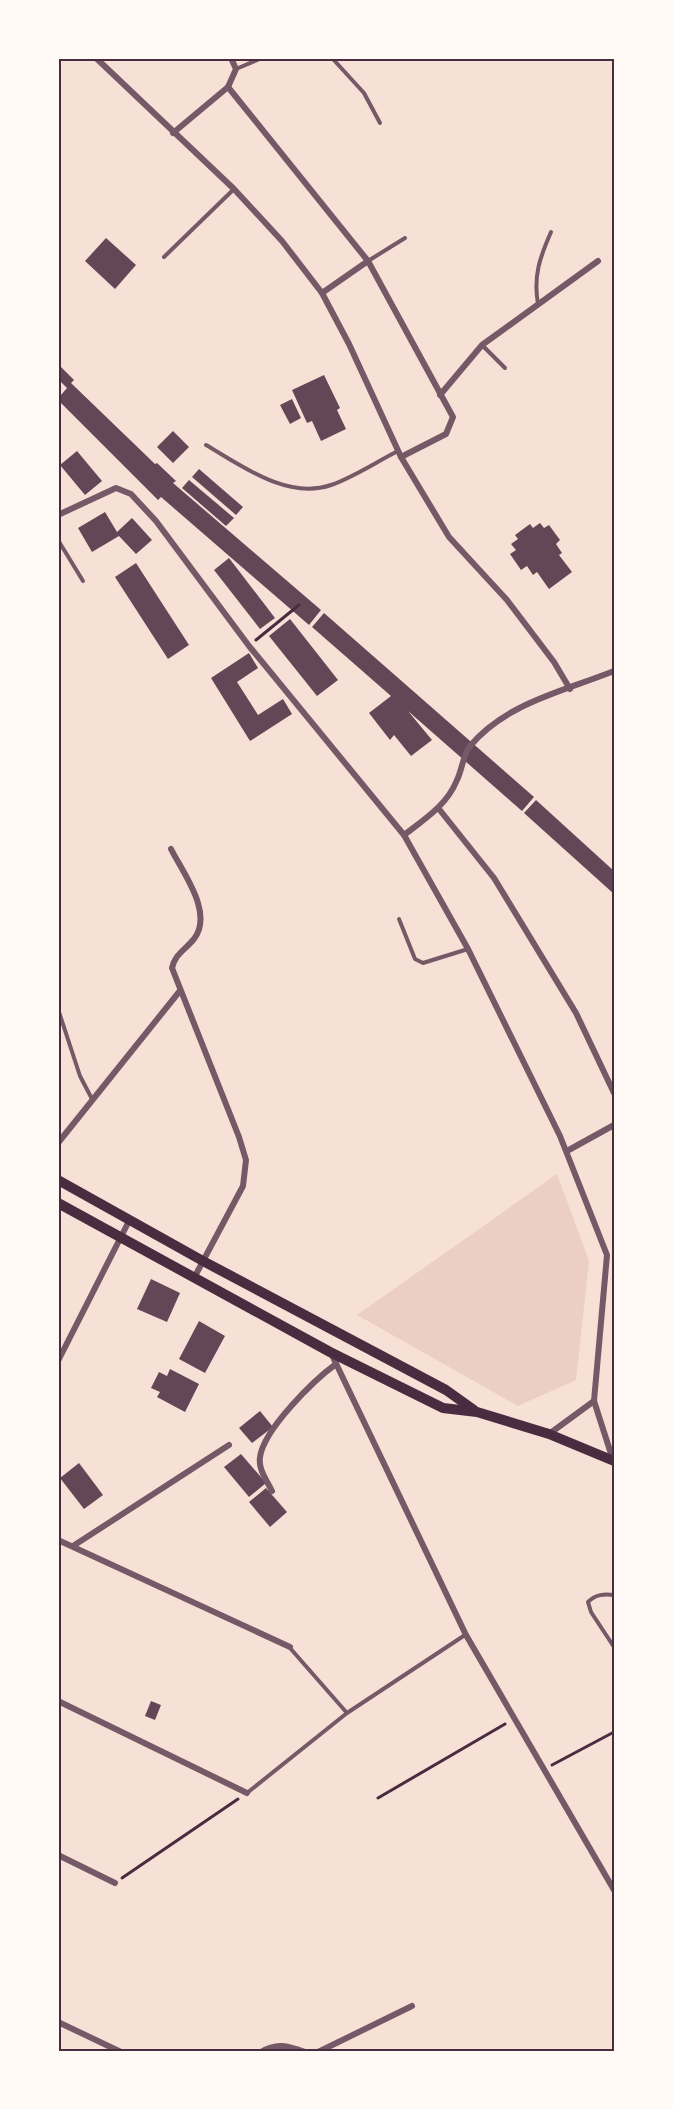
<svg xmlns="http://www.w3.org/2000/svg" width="673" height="2110" viewBox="0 0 673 2110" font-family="'Noto Sans',sans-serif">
<rect width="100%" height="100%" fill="#f7e1d7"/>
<path fill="#ebcfc5" d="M557,1174L589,1261L576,1380L518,1406L357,1315Z"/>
<g fill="#644757">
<path d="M106,238L136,265L115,289L85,261Z"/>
<path d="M58,364L74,380L71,383L155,464L157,463L176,481L173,483L321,610L309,625L161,497L158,500L58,400V392L61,395L67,388L58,379Z"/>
<path d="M324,375L340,408L337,410L346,429L321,441L312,421L307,423L292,390Z"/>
<path d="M292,399L301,418L290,424L280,405Z"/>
<path d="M173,431L189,447L173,463L157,447Z"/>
<path d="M77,451L102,481L85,495L60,465Z"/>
<path d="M199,469L243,507L236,515L192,477Z"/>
<path d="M189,480L234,518L226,526L182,488Z"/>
<path d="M105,512L117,532L132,518L152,540L136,554L119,536L92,552L78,528Z"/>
<path d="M540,523L544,528L549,525L560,540L556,544L562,553L559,555L572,572L549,589L537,572L533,575L527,566L521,570L510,554L516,550L511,544L518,539L515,535L530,524L533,528Z"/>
<path d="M229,558L275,618L260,629L214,570Z"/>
<path d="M136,563L189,645L168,659L115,577Z"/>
<path d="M324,613L534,797L522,811L408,711L432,740L411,756L394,735L390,740L369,713L391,696L312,627Z"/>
<path d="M290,619L338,680L317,696L269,636Z"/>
<path d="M249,653L258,668L237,682L258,715L283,699L292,714L250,741L211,678Z"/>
<path d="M536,800L614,871V894L524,813Z"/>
<path d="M151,1279L180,1293L167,1322L137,1309Z"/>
<path d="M199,1321L225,1336L205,1373L179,1359Z"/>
<path d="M170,1369L199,1384L185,1412L157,1397L160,1392L151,1388L159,1372L167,1376Z"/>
<path d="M260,1411L273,1427L252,1443L239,1428Z"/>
<path d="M241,1454L266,1483L249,1497L224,1467Z"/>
<path d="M79,1463L103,1495L84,1509L60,1478Z"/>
<path d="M266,1488L287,1512L270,1527L249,1502Z"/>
<path d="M151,1701L161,1705L155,1720L145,1716Z"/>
</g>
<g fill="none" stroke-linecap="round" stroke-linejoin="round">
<g stroke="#4a2c40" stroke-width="3">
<path d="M256,640L299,605"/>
<path d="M552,1765L614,1732"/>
<path d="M378,1798L505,1724"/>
<path d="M122,1878L238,1799"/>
</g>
<g stroke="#755966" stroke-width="4">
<path d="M332,58L364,93L380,123"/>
<path d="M236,69L262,58"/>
<path d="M164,257L234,189"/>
<path d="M368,261L405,238"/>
<path d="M538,304C533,276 540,257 551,232"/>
<path d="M482,345L505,368"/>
<path d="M206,445C242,466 287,500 331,485C354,477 376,462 398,451"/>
<path d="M58,540L83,581"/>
<path d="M399,919L415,959L423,963L468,949"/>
<path d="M58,1009L80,1076L92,1099"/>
<path d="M614,1595C604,1594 596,1594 588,1602L591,1612L614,1647"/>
<path d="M290,1648L347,1713"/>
<path d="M247,1793L347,1713L465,1635"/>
</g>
<g stroke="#755966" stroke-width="6">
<path d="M96,58L234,189L282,241L322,293L349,344L401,457L449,537L507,600L554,662L570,689"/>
<path d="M228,87L368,261L453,417L446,434L401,457"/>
<path d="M173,133L228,87L236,69L231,58"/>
<path d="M322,293L368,261"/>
<path d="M440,395L482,345L598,261"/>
<path d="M58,515L116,488L131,494L156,521L249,646L404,835L468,949L560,1136L607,1255L594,1401L613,1460"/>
<path d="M439,809L494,878L576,1013L614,1093"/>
<path d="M404,835C425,819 447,805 457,780C462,770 463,755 470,746C506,703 564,691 614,671"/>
<path d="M171,849C183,873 214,913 194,939C185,950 175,954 172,968L239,1137L246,1160L243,1186L194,1278"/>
<path d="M58,1143L179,992"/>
<path d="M567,1151L614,1125"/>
<path d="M331,1353L466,1635L614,1890"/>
<path d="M58,1361L129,1221"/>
<path d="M549,1434L594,1401"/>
<path d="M272,1491C267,1481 258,1469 260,1457C264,1429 314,1380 336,1364"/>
<path d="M58,1540L290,1647"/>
<path d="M73,1546L229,1445"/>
<path d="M58,1701L247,1793"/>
<path d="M58,1855L115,1883"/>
<path d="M58,2022L121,2052"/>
<path d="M261,2052C277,2042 288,2046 305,2052"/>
<path d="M318,2052L412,2006"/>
</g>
<g stroke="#4a2c40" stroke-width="10">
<path d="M58,1180L203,1261L446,1390L474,1410"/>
<path d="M58,1203L330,1352L443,1408L477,1412L549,1434L614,1461"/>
</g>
</g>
<rect width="673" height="2110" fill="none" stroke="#fffaf5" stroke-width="120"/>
<rect x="60" y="60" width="553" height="1990" fill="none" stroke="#4a2c40" stroke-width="2"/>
</svg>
